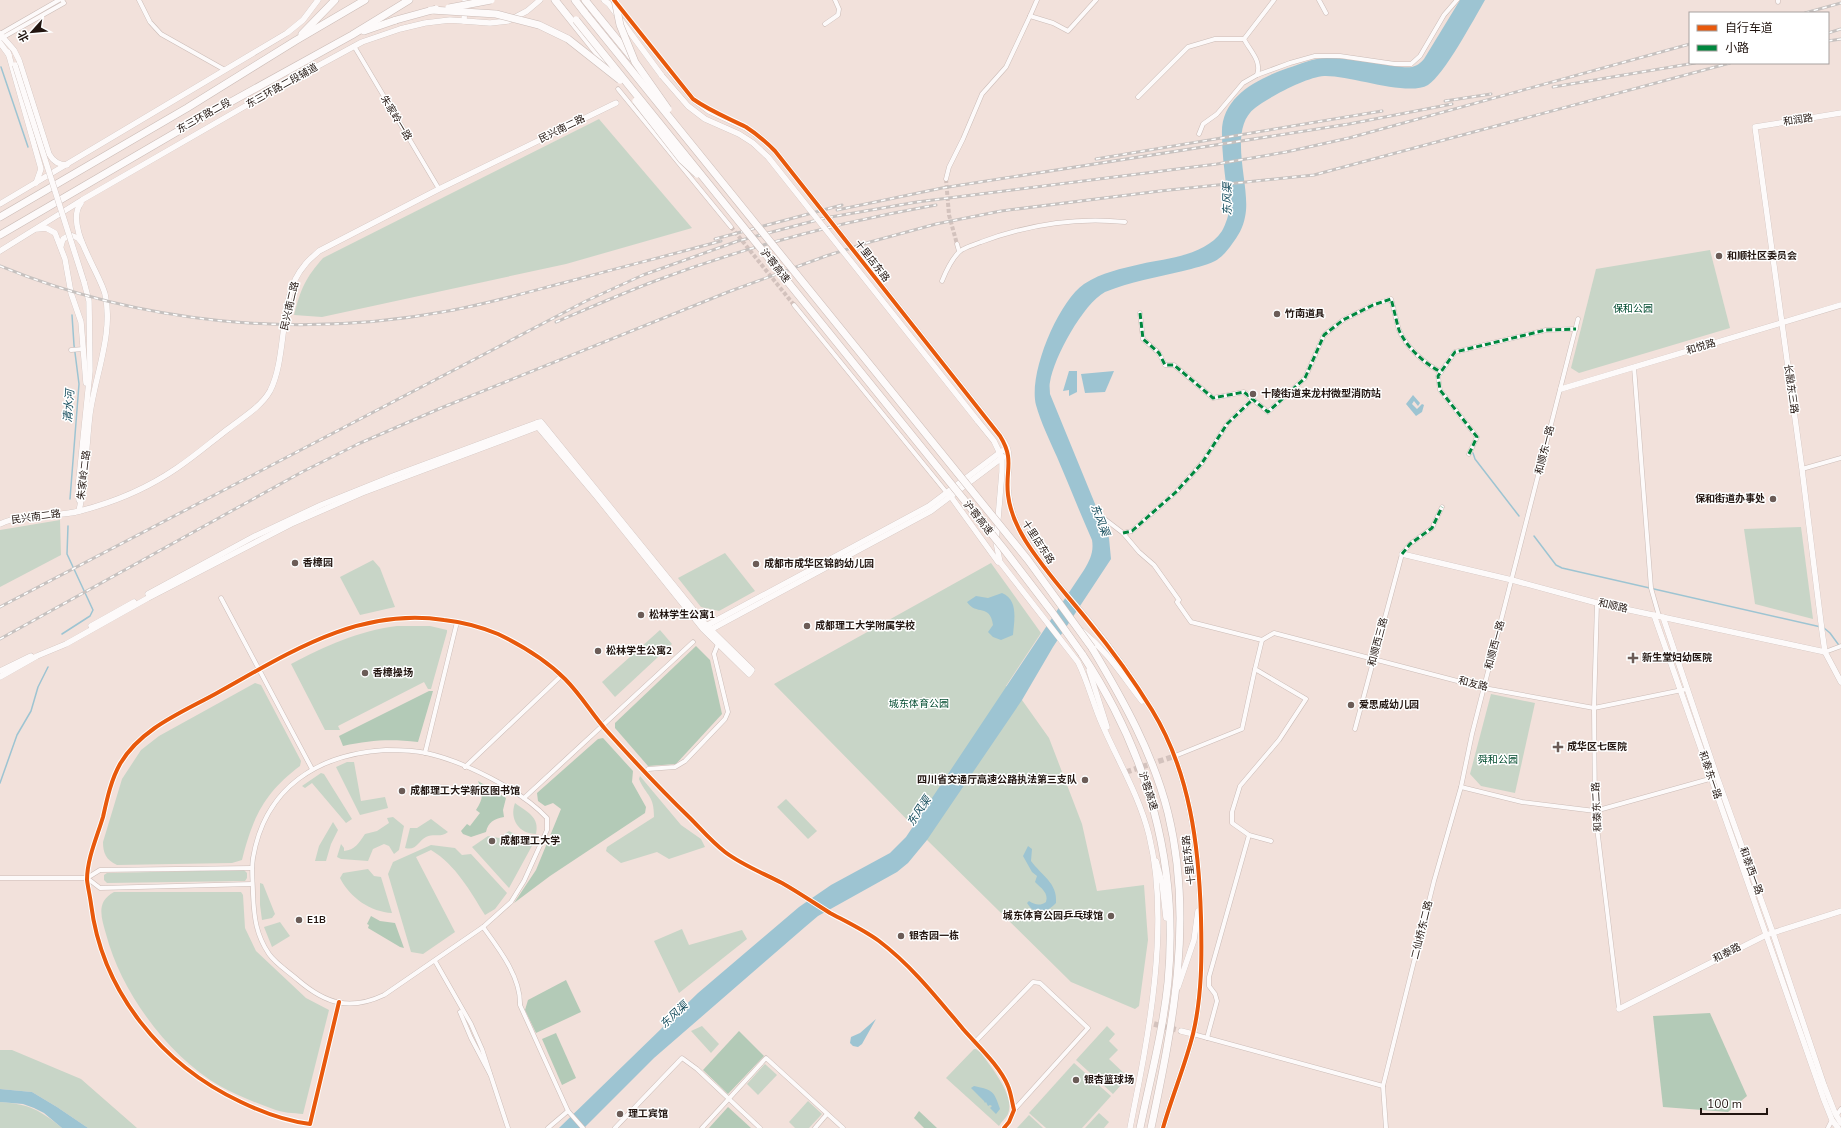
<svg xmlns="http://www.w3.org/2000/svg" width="1841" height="1128" viewBox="0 0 1841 1128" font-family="'Nunito Sans','Noto Sans SC',sans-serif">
<rect width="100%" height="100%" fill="#f2e1db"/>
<g fill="#c8d5c7">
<path d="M599,119L692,228L566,264L322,317L294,315C300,290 306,277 323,258Z"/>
<path d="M1710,250L1730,328L1579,373L1571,368L1596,269Z"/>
<path d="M60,520L61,555L0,587V530Z"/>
<path d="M1801,527L1813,619L1755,604L1744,529Z"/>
<path d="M725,553L755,591L719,611L701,607L678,578Z"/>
<path d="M373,560L380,568L395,607L360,615L340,577Z"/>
<path d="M991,563L1041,633L1006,686L1022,700L1049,738L1082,824L1097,891L1144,885L1148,940L1139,1006L1135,1009L1071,982L927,840L774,684Z"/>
<path d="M397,626H430L447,630V632L431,689H428L424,682L338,726L340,730H325L291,664C325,646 358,631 397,626Z"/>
<path d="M660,630L672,644L615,697L602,682Z"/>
<path d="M255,683L261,685L301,761L300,766C264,793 253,817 242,860L232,863L117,865C106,860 103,853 103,842L122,779L141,750L159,736Z"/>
<path d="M1491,694L1535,703L1515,793L1481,786L1470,774Z"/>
<path d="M347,762H354L361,801L385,797L388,808L360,815L336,767Z"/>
<path d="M321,773L324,774L352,819L346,823L312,783L305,788L302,786Z"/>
<path d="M640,776L681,825L701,839L705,847L669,859L657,852L621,863L606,851L607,847L654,817C654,795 647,797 639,779Z"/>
<path d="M786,799L817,831L808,839L777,807Z"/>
<path d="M515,803C527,812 540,817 536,834C519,834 509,819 515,803Z"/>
<path d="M393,817L404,826L399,850L394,854L389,846L384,844L373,849L368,861L341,859L337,857L341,844L344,848V851C355,850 359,843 365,834L377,831L389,823L387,818Z"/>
<path d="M431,819L448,832C441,838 434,833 426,837C418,841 417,851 405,848L410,828H417Z"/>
<path d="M333,822L338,830L331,844L326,861H315L319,846Z"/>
<path d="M509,831L533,844L509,888L472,847L488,836L499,838Z"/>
<path d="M431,845L455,848L462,855L471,854L507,893L495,909L485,915C470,891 456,865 431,850L416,857L455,932L423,954L411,952L388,874L393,862Z"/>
<path d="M368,869L374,876L381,877L392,913C371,912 350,898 340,878L343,873Z"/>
<path d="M244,870L247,873V878L245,881L107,883L104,880V875L107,873Z"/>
<path d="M260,883L263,884L275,914L272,918L262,920L260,905Z"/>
<path d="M114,892H241L243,895L245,928L256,951L306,998L329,1010L303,1114C294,1113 282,1113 273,1109C256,1103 236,1095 220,1086C168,1056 121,992 106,934C101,916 96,902 114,892Z"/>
<path d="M280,922L290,936L272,947L264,927Z"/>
<path d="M682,929L689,945L742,930L747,939L679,993L654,941Z"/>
<path d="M702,1026L719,1044L711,1053L691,1031Z"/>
<path d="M1107,1026L1115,1034L1109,1041L1118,1050L1109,1059L1128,1077L1113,1094L1076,1060Z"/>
<path d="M974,1049H976L981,1053C990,1066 1016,1096 1008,1114C1006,1118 1001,1122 999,1126L946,1078Z"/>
<path d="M0,1050H12L81,1079L137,1128H88L57,1107L32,1092L0,1089Z"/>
<path d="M1074,1063L1111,1096L1082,1128H1046L1029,1113Z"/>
<path d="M765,1064L777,1075L758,1095L747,1084Z"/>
<path d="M808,1101L822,1114L809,1128H795L789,1122Z"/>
<path d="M0,1102C29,1104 40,1110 62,1128H0Z"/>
<path d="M1099,1113L1109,1122L1104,1128H1085Z"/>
<path d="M1029,1115L1043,1128H1017Z"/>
</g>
<g fill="#b3cab7">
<path d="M696,646L710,660L722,714L676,764L648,766L615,728V723Z"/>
<path d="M429,691H433L418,742C390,739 371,740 343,746L339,736Z"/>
<path d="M603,738L633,771L632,782L646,807L645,813L550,876L514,903L536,870L561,809L553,803L545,806L538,801L537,793L598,739Z"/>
<path d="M478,781L506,798L503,810L504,817C494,819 488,822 486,832L471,837L463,834L461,831L467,824L470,826L480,813L476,810C484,798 483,793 478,781Z"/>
<path d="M371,916L380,921L395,923L404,948L400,947L368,928L369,925L367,924Z"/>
<path d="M566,980L581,1012L536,1033L525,1010L528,1000Z"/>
<path d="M1710,1013L1747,1096L1728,1112L1663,1107L1653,1016Z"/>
<path d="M739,1031L764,1056L728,1094L703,1070Z"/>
<path d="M556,1033L576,1078L562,1085L542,1039Z"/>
<path d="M728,1107L751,1128H709Z"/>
<path d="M919,1111L937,1128H924L914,1118Z"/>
</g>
<g fill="#9dc4d2">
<path d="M1460,0H1485C1474,19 1444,75 1428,85C1407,97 1351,75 1324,76C1307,77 1269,97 1255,108C1226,130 1252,188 1245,217C1243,228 1238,236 1232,244C1228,250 1221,258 1215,261C1205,266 1194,268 1183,271C1157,277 1130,282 1105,292C1083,304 1054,357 1050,382C1049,386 1050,390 1050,394L1109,538L1111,559L1053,647L1022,700L927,840L908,863L897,872L818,916L805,927L654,1058L584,1128H559L698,993L799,907L831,885L890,853L906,837L1084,570C1090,560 1094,552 1092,540C1080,513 1069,485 1057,457C1050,441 1041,423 1036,405C1028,374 1058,302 1084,284C1102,272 1121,269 1141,264C1167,258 1205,256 1222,231C1226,224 1229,214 1230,206C1230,199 1227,191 1226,184C1224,168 1222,151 1222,135C1220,97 1257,79 1288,68C1301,64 1313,58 1327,58C1352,58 1377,64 1402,67C1412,68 1417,67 1424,59Z"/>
<path d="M1069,371H1077V392L1069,396V390L1063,391Z"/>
<path d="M1114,371L1105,392L1085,393L1081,374Z"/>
<path d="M1413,395L1420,403L1418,406L1414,401L1412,404L1417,409L1422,404L1424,405L1422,412L1416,416L1406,404Z"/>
<path d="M1002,593C1019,600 1014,621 1013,635L1001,640L993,637L988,632L993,625C990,603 976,616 967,602L976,596L988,598Z"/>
<path d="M1028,846L1032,849L1031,861C1041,875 1058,883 1056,903C1046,913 1036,917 1027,903L1029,901C1035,905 1040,906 1046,902C1049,893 1041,888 1035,882L1037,876L1032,872L1023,856Z"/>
<path d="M876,1019L862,1044L858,1047L853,1046L850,1043L851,1037L860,1033Z"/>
<path d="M974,1086C993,1090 994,1091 1000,1109L996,1114L990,1108L992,1106L990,1105L988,1106L986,1102L985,1103L984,1101L971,1088Z"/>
<path d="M0,1089L32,1092L57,1107L88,1128H62L44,1113L34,1108L23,1104L0,1102Z"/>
</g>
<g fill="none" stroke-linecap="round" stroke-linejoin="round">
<g stroke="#9dc4d2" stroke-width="1.5">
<path d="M1,67L28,147"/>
<path d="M1473,453L1475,459L1519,516"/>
<path d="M70,499L79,384L74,345L72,315"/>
<path d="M1534,536L1556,565L1562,568L1821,627"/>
<path d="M1824,628L1830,633L1841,648"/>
<path d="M62,634L90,616L93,610L67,554L68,526"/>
<path d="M0,783L17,735L31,711L38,687L48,667"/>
</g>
<g stroke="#d3c2bd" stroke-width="4" stroke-dasharray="4 2" stroke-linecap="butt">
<path d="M946,179L949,215L957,244"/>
<path d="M731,227L794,305"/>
</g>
<g stroke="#d3c2bd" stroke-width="5.5" stroke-dasharray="5.5 3" stroke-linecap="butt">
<path d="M1126,772L1175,756"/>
<path d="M1154,1024L1181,1031"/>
</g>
<defs>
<g id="street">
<path d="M139,0L150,22L161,34L225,70"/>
<path d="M1319,0L1326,13"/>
<path d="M1778,0V2"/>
<path d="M1030,16L1037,0"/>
<path d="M825,24L838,15L839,9L835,0"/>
<path d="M0,34L59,0"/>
<path d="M0,39L64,3L62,0"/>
<path d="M1244,39C1250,51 1262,61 1257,75"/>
<path d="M354,46L439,189"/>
<path d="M618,89L731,227"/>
<path d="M1138,97L1188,47L1215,39H1244L1274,0"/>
<path d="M1199,134L1203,124L1217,114L1243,83L1257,75L1290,63L1315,56H1340L1395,64H1411L1420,56L1444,15L1457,0"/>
<path d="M946,179L949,167L963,139L982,94L1006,67L1030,16L1053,23L1068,31L1096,0"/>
<path d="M957,244L959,251"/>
<path d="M942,281C946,271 951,260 959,252C964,247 974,245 981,242C1027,225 1077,217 1125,222"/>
<path d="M794,305L947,493"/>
<path d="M1140,313L1143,339L1159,353L1165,365H1174L1213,398L1244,392L1268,412L1305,378L1324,335L1343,320L1373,305L1391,299C1394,309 1396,320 1399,330C1406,347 1425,364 1441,372"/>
<path d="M71,350L83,349"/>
<path d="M1634,367L1651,588L1659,616"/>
<path d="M1469,454L1477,437L1440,390L1438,376L1455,352L1546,330L1576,329"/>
<path d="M1802,469L1841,458"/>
<path d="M1102,517L1123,533L1139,552L1154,565L1179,600L1177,602L1191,622L1262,640L1255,669L1306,699L1279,740L1240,786L1232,812V823L1249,835L1271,841"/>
<path d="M1123,533L1132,531L1177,491L1202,463L1227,424L1253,399"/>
<path d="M221,598L312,769"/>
<path d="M1597,603L1594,708L1595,811L1619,1009"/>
<path d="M1262,640L1274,633L1484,688L1594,708L1687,689"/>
<path d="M1825,652L1841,646"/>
<path d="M1355,729L1402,554L1410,544L1432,528L1442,507"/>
<path d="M386,750C399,750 413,750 426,753C463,761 521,790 547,818V830L524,881L511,902L483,927L384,995C350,1011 326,1004 298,980C289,972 276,964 269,954C256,935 254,917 253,894C253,882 251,870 253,858C265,787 318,754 386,750Z"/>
<path d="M425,753L457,622"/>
<path d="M1175,756L1242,729L1255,669"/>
<path d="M465,767L561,676"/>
<path d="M648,769L675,767L685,761L725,719L728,712L714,654L718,644"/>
<path d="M1461,787L1522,802L1595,811L1713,778"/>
<path d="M524,798L693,642"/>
<path d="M0,878H87L100,870L252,868"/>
<path d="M87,878L100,888L252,884"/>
<path d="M483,927C499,949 521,977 520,1005L568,1111L583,1128"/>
<path d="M435,961L471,1024L482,1049L508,1128"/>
<path d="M339,1002L310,1124C285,1121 264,1113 241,1102C162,1065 102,992 91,904C90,896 88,888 87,880C87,859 97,837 103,817C107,799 111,780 120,764C141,728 183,712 217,693C289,653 358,607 444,620C462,622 481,627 498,634C523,646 546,660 565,679C581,695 592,714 606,730C633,760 661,790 690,818C701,829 712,842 725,852C742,865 763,873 782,883C798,892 814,903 830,913C847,922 864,930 879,941C912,966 937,998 963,1029C977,1045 1000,1066 1008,1086C1011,1093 1012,1102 1014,1110L1009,1122L1004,1128"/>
<path d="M460,1012L471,1038L490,1074"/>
<path d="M1193,1034L1383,1086"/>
<path d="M1207,1038L1217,1001L1215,994L1209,986V977L1249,835"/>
<path d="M975,1042L1033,982L1040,983L1088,1028L1014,1110"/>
<path d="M1836,1116L1841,1109"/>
<path d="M548,1128L568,1111"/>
<path d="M615,1128L682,1058L697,1069L760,1128"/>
<path d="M702,1128L766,1058L843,1128"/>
<path d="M815,1128L827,1114"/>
<path d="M1386,1128L1383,1086L1434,881L1461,787L1472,734L1578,319"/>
<path d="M1828,1128L1832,1120"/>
</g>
<g id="secondary">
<path d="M604,0L609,4L662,76"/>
<path d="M616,3L669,70"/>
<path d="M464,21L465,0"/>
<path d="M0,34L14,50L19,60L49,154C53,161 59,165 67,165"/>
<path d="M0,43L9,55"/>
<path d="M8,52L41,169L36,183"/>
<path d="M1841,113L1755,127L1802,469L1822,631L1825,652L1841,682"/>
<path d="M0,204L287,33L303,20L318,0"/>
<path d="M37,229L46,228L55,233L65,259L71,293L81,322L86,383"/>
<path d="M61,246L63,239L70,235L78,238L82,243"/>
<path d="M0,251L82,200L268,93L362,42L400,29L425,23L450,20L490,23L508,21L527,11L540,0"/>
<path d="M1561,389L1841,305"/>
<path d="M984,415C992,425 1001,435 1007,447C1011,457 1008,468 1008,478C1007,501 1013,521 1026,541C1044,570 1067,595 1089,621C1112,649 1133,679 1152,710C1190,772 1199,847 1201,918C1202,957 1202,996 1193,1035C1185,1066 1172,1096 1163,1128"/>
<path d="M977,420L994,441L1002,458V472L996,542L1000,562L1078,662C1088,682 1093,704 1102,724C1118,761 1139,795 1149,835C1171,925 1148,1038 1130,1128"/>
<path d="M537,423L538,427L597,497L703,629L749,674L752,670L706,625L541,422"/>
<path d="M949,494L998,562"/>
<path d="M79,500L78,488L90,371L89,301L84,282"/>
<path d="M79,511C86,479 86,447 90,414C95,376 114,332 105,294C99,271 64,225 81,203"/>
<path d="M0,524C26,512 54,518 80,511C115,502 148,488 177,468C195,456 211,442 228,429C242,418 261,407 270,391C288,356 278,295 304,266C308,260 314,256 319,251L439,189L616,103"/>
<path d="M1402,554L1512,580L1597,603L1825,652"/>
<path d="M148,594L255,536L321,505L393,476L539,422"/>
<path d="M1654,615L1824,1100L1832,1120L1838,1128"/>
<path d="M1663,617L1717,777L1773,933L1824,1085L1835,1113L1841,1123"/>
<path d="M91,626L134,602"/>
<path d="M704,627L929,506L1002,451"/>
<path d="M708,631L931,511L1003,457"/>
<path d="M1082,631C1109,653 1121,674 1142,701"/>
<path d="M1089,670L1107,727"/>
<path d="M0,671L31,656"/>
<path d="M0,677L37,656L66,644L148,598L291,524L362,493L538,427L540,424"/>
<path d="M1156,861L1162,883L1166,918"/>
<path d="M1178,987L1194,940L1198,911"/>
<path d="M1619,1009L1766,935L1841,911"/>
<path d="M1181,1031L1193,1034"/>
</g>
<g id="highway">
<path d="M555,0L615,75"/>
<path d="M575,0L585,13"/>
<path d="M585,0L633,59"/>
<path d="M364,31L396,20"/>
<path d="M302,34L335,0"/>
<path d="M0,217L187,108L295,41L365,0"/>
<path d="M0,235L180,130L352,35L409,0"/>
<path d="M1092,648C1123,700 1153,753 1168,813C1194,919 1173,1024 1151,1128"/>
<path d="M1082,654C1148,753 1179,864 1168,982C1163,1031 1150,1080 1140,1128"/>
</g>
</defs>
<use href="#street" stroke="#cbbcb7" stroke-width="5"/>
<use href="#secondary" stroke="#cbbcb7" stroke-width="6"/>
<use href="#highway" stroke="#cbbcb7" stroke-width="8"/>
<use href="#street" stroke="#fdfafa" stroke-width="4"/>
<use href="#secondary" stroke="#fdfafa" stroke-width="5.5"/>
<use href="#highway" stroke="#fdfafa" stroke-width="7"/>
<defs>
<g id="rail">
<path d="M1805,13L1841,3"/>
<path d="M1828,33L1841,29"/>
<path d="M1828,41L1841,39"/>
<path d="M1553,87L1695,63"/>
<path d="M1445,101L1491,94"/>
<path d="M1096,159L1382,111"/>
<path d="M837,210L942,188L1349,124L1452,104"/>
<path d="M715,239L842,205"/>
<path d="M0,266C141,324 299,339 448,311C492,303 535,290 578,279C626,266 674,254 721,241"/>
<path d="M556,322C589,308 621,294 655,281C745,247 840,222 936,205"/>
<path d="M0,607L586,301L643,275L738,241L825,218L917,202L1217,164L1286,152L1349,138L1690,44"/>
<path d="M0,639L302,472L358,444L441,408L728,292L826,256L870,242L936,224L1001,211L1160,191L1314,175L1730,63"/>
</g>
</defs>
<use href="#rail" stroke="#c6c1bf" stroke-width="3"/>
<use href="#rail" stroke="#fff" stroke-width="1.5" stroke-dasharray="4.5" stroke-linecap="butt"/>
<defs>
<g id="secondary-bridge">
<path d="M15,65L84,282"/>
<path d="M669,70L693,99L709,111L746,128L761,138L775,151L984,415"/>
<path d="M662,76L688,106L705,119L739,134L753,143L768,157L977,420"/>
</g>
<g id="highway-bridge">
<path d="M615,0L620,25L635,62L668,109"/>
<path d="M449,8L491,0"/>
<path d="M431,10L496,14L539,25L568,39L620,80"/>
<path d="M585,13L1028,560L1092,648"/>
<path d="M396,20L436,9"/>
<path d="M576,20L1003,548L1052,612L1082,654"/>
<path d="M636,101L682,160L697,174"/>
</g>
</defs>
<use href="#secondary-bridge" stroke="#cbbcb7" stroke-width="6" stroke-linecap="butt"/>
<use href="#highway-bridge" stroke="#cbbcb7" stroke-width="8" stroke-linecap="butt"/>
<use href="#secondary-bridge" stroke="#fdfafa" stroke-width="5.5"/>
<use href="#highway-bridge" stroke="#fdfafa" stroke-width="7"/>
<g stroke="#00873e" stroke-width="3" stroke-dasharray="6 3" stroke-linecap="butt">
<path d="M1140,313L1143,339L1159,353L1165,365H1174L1213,398L1244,392L1268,412L1305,378L1324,335L1343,320L1373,305L1391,299C1394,309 1396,320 1399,330C1406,347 1425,364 1441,372"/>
<path d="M1469,454L1477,437L1440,390L1438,376L1455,352L1546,330L1576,329"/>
<path d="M1123,533L1132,531L1177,491L1202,463L1227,424L1253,399"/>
<path d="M1402,554L1410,544L1432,528L1442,507"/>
</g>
<defs>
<g id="cycleway">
<path d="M614,0L693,99C710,111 728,118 746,127C757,134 766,142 775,151L1000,436C1015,460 1005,470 1008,495C1010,511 1017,527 1025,540C1043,569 1067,595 1088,621C1111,649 1133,679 1152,710C1190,772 1199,846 1201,918C1202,956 1202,996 1193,1034C1185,1066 1172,1096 1163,1128"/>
<path d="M339,1002L310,1124C285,1121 264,1113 241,1102C162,1065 102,992 91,904C90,896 88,888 87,880C87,859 97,837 103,817C107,799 111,780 120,764C141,728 183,712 217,693C289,653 358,607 444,620C462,622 481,627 498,634C523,646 546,660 565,679C581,695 592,714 606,730C633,760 661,790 690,818C701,829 712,842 725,852C742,865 763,873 782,883C798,892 814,903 830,913C847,922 864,930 879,941C912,966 937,998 963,1029C977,1045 1000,1066 1008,1086C1011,1093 1012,1102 1014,1110L1009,1122L1004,1128"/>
</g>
</defs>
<use href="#cycleway" stroke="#fff" stroke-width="6"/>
<use href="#cycleway" stroke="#e8590c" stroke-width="4"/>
</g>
<g fill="#6b5c57" stroke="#fff" stroke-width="1.5">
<circle cx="1719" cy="256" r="4"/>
<circle cx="1277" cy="314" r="4"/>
<circle cx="1253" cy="394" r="4"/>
<circle cx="1773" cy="499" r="4"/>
<circle cx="295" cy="563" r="4"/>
<circle cx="756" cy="564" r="4"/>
<circle cx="641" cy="615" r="4"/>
<circle cx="807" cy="626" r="4"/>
<circle cx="598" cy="651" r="4"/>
<path d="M1631 652h4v4h4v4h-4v4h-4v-4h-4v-4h4z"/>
<circle cx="365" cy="673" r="4"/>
<circle cx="1351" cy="705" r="4"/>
<path d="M1556 741h4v4h4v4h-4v4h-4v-4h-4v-4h4z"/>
<circle cx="1085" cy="780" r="4"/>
<circle cx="402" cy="791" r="4"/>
<circle cx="492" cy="841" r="4"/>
<circle cx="1111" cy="916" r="4"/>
<circle cx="299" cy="920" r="4"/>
<circle cx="901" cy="936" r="4"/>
<circle cx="1076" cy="1080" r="4"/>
<circle cx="620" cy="1114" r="4"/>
</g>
<g text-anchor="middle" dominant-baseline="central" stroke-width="3" stroke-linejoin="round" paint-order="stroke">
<g font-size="10" fill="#221510" stroke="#fff">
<text transform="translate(282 86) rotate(-29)">东三环路二段辅道</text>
<text transform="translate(204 116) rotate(-29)">东三环路二段</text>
<text transform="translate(396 118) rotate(59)">朱家岭一路</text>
<text transform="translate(1798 120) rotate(-9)">和润路</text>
<text transform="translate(562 129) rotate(-26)">民兴南二路</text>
<text transform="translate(872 261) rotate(52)">十里店东路</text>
<text transform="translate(775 266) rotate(51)">沪蓉高速</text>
<text transform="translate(290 306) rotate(-77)">民兴南二路</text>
<text transform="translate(1701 347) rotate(-17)">和悦路</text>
<text transform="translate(1791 389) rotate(82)">长融东三路</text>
<text transform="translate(1545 450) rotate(-76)">和顺东一路</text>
<text transform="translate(84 475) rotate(-83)">朱家岭二路</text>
<text transform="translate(36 517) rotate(-8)">民兴南二路</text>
<text transform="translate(978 518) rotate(51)">沪蓉高速</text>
<text transform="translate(1038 542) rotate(57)">十里店东路</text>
<text transform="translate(1613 606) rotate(13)">和顺路</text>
<text transform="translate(1378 642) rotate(-75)">和顺西三路</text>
<text transform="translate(1495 645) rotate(-75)">和顺西一路</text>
<text transform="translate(1473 684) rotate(14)">和友路</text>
<text transform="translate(1710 775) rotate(71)">和泰东一路</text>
<text transform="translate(1148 791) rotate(72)">沪蓉高速</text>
<text transform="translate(1597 807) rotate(-93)">和泰东二路</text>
<text transform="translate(1189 860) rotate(-97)">十里店东路</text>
<text transform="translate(1751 871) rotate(70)">和泰西一路</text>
<text transform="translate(1422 930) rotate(-76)">二仙桥东二路</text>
<text transform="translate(1727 953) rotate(-27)">和泰路</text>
</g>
<g font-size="10" font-weight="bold" fill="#221510" stroke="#fff" text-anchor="start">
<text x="1727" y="256">和顺社区委员会</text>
<text x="1285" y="314">竹南道具</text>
<text x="1261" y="394">十陵街道来龙村微型消防站</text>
<text x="1765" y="499" text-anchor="end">保和街道办事处</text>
<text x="303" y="563">香樟园</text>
<text x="764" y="564">成都市成华区锦韵幼儿园</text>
<text x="649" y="615">松林学生公寓1</text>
<text x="815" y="626">成都理工大学附属学校</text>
<text x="606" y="651">松林学生公寓2</text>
<text x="1642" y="658">新生堂妇幼医院</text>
<text x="373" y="673">香樟操场</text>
<text x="1359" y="705">爱思威幼儿园</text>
<text x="1567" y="747">成华区七医院</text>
<text x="1077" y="780" text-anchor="end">四川省交通厅高速公路执法第三支队</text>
<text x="410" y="791">成都理工大学新区图书馆</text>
<text x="500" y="841">成都理工大学</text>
<text x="1103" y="916" text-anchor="end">城东体育公园乒乓球馆</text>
<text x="307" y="920">E1B</text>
<text x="909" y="936">银杏园一栋</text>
<text x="1084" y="1080">银杏篮球场</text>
<text x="628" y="1114">理工宾馆</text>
</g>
<g font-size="10" fill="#004b2f" stroke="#fff">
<text x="1633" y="309">保和公园</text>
<text x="919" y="704">城东体育公园</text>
<text x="1498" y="760">舜和公园</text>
</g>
<g font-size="11" font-style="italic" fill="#154c5c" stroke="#fff">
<text transform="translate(1227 199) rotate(-90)">东风渠</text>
<text transform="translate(69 406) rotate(-86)">清水河</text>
<text transform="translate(1100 520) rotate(69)">东风渠</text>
<text transform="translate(919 811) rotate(-56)">东风渠</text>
<text transform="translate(674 1015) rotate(-43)">东风渠</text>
</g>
</g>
<rect x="1689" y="12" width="140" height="52" fill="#ffffff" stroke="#a7a19f"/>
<rect x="1697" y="25" width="20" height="6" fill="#e8590c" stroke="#a7a19f"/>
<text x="1725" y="32" font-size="12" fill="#221510">自行车道</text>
<rect x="1697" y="45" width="20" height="6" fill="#00873e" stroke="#a7a19f"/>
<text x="1725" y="52" font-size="12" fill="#221510">小路</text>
<g transform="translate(32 32) rotate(243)" stroke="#ffffff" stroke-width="3" paint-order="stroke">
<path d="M0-3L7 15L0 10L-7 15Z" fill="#221510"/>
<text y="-6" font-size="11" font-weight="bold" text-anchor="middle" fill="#221510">北</text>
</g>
<path d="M1701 1108v6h66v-6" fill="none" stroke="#221510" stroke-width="2"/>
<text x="1707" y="1108" font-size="12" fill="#221510" stroke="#ffffff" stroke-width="3" paint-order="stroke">100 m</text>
</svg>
